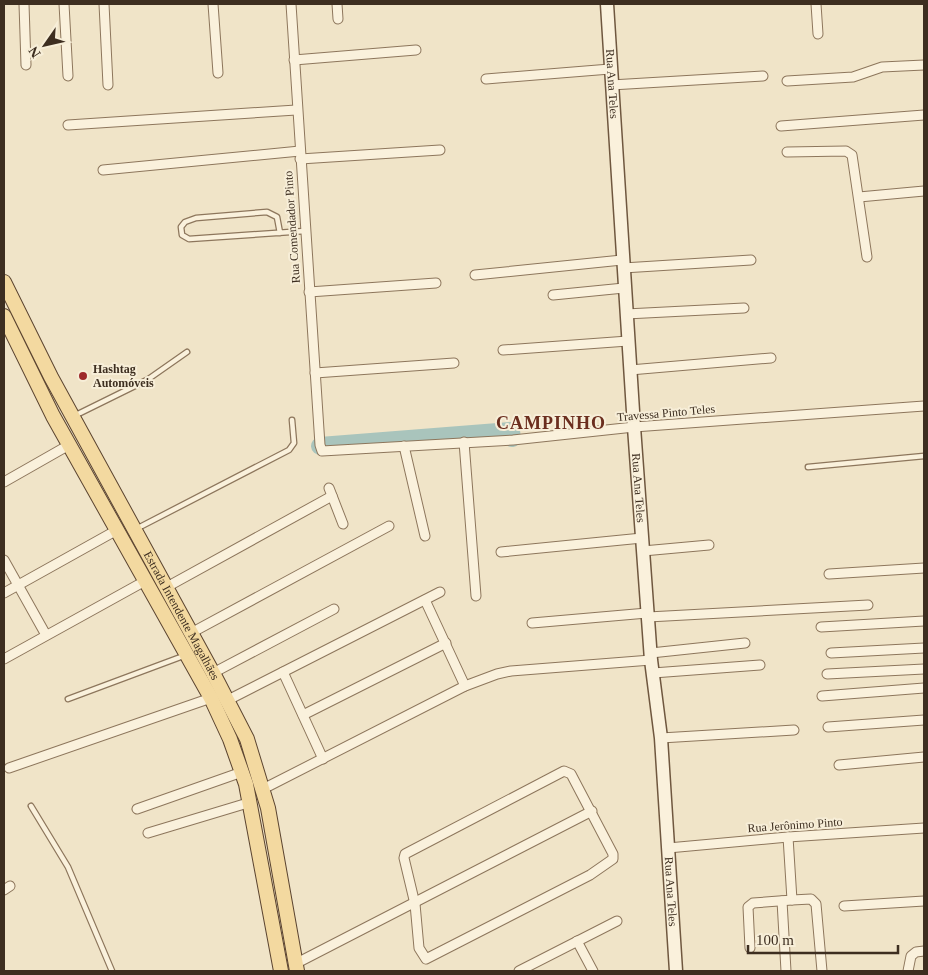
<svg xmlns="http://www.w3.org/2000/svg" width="928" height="975" viewBox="0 0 928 975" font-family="Georgia,serif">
<rect width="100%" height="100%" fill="#f0e4c8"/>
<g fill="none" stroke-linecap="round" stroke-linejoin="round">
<path stroke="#a9c4bc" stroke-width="18" d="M320,446L511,431L512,438"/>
<defs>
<g id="lane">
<path d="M280,233L277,217L267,212L196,218L185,222L181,227L182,235L189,239L305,231"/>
<path d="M76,415L147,380L187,352"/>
<path d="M808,467L924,456"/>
<path d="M136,529L289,450L294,443L292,420"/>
<path d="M68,699L186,655"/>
<path d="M31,806L68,867L112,971"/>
</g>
<g id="street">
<path d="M24,4L26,65"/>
<path d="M64,4L68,76"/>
<path d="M104,4L108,85"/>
<path d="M213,4L218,73"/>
<path d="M291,4L320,445L322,451L513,440L634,427L924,406"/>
<path d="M337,4L338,19"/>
<path d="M816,4L818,34"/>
<path d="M294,60L416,50"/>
<path d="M486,79L610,69"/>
<path d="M787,81L853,77L882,67L924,65"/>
<path d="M611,85L763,76"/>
<path d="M68,125L296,110"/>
<path d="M781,126L924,115"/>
<path d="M787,152L846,151L852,155L867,257"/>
<path d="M300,159L440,150"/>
<path d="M103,170L300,151"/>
<path d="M859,197L924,191"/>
<path d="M623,268L751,260"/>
<path d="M475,275L622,260"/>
<path d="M309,292L436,283"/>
<path d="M553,295L624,288"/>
<path d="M626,314L744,308"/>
<path d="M503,350L628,341"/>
<path d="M630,370L771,358"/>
<path d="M315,373L454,363"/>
<path d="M464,442L476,596"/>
<path d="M404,446L425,536"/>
<path d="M4,482L69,445"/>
<path d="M329,488L343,524"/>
<path d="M643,551L709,545"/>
<path d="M501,552L642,538"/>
<path d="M4,560L46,635"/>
<path d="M829,574L924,568"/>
<path d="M165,588L332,496"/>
<path d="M4,593L117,530"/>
<path d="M425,600L465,686"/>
<path d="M648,617L868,605"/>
<path d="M532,623L647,613"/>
<path d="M821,627L924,621"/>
<path d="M191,633L389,526"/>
<path d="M651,653L745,643"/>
<path d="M831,653L924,648"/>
<path d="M4,659L145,581"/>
<path d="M283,672L323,759"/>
<path d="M213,673L334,609"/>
<path d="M653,673L760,665"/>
<path d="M827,674L924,669"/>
<path d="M822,696L924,688"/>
<path d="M228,700L440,592"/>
<path d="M303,715L446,643"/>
<path d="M828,727L924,720"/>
<path d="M661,738L794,730"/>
<path d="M839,765L924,757"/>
<path d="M9,768L211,698"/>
<path d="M564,771L571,774L613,854V859L590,875L426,959L419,948L415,904L404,858L405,854Z"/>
<path d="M263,789L465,686L497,674L511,671L651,660"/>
<path d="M137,809L242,772"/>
<path d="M148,833L251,802"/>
<path d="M668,848L788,837L924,828"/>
<path d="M4,890L10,886"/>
<path d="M792,900L811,899L816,904L822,971"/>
<path d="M782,901L786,971"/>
<path d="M844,906L924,901"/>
<path d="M577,941L593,971"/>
<path d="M750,948L748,907L753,903L792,900L788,837"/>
<path d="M295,964L592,811"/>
<path d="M519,971L617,921"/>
<path d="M908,971L911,956L916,952L924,951"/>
</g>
<g id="secondary">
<path id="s1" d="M607,4L634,427L651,660L661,738L676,971"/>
</g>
<g id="primary">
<path id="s2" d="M4,282L51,377L213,673L247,739L268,808L297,971"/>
<path d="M4,316L53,416L211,698L230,739L246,784L281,971"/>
</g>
</defs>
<use href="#lane" stroke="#8d765c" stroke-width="7"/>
<use href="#street" stroke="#8d765c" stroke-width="11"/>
<use href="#secondary" stroke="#6f573f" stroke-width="15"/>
<use href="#primary" stroke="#5b4430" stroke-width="16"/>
<use href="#lane" stroke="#faf1dc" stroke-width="4.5"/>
<use href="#street" stroke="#faf1dc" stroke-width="9"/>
<use href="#secondary" stroke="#faf1dc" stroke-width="12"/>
<use href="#primary" stroke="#f3d9a0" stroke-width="14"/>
</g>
<circle fill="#9e2a2b" stroke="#f7eed8" stroke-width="2" cx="83" cy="376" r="5"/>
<g text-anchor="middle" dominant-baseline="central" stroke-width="4" stroke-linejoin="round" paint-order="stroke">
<g font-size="12" fill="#3d2e20" stroke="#f7eed8">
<text stroke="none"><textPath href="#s1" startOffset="80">Rua Ana Teles</textPath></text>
<text transform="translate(292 227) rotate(-94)">Rua Comendador Pinto</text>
<text transform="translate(666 413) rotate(-5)">Travessa Pinto Teles</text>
<text stroke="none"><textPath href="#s1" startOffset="485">Rua Ana Teles</textPath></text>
<text stroke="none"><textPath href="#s2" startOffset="378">Estrada Intendente Magalhães</textPath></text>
<text transform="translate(795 825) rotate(-4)">Rua Jerônimo Pinto</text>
<text stroke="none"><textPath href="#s1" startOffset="890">Rua Ana Teles</textPath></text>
</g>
<g font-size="12" font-weight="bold" fill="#3d2e20" stroke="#f7eed8" text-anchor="start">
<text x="93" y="369">Hashtag<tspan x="93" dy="14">Automóveis</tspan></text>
</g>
<g font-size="18" font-weight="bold" letter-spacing="1" fill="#6b2e1e" stroke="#f7eed8">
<text x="551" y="423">CAMPINHO</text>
</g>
</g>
<rect width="928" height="975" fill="none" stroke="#3d2e20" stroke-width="10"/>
<g transform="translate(45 45) rotate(236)" stroke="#f7eed8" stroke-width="4" paint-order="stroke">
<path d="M0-4L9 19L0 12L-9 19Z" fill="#3d2e20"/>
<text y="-8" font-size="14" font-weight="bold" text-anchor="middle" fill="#3d2e20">N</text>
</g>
<path d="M748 945v8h150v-8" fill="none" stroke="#3d2e20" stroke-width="2.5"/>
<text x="756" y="945" font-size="15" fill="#3d2e20" stroke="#f7eed8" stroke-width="4" paint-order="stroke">100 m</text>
</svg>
